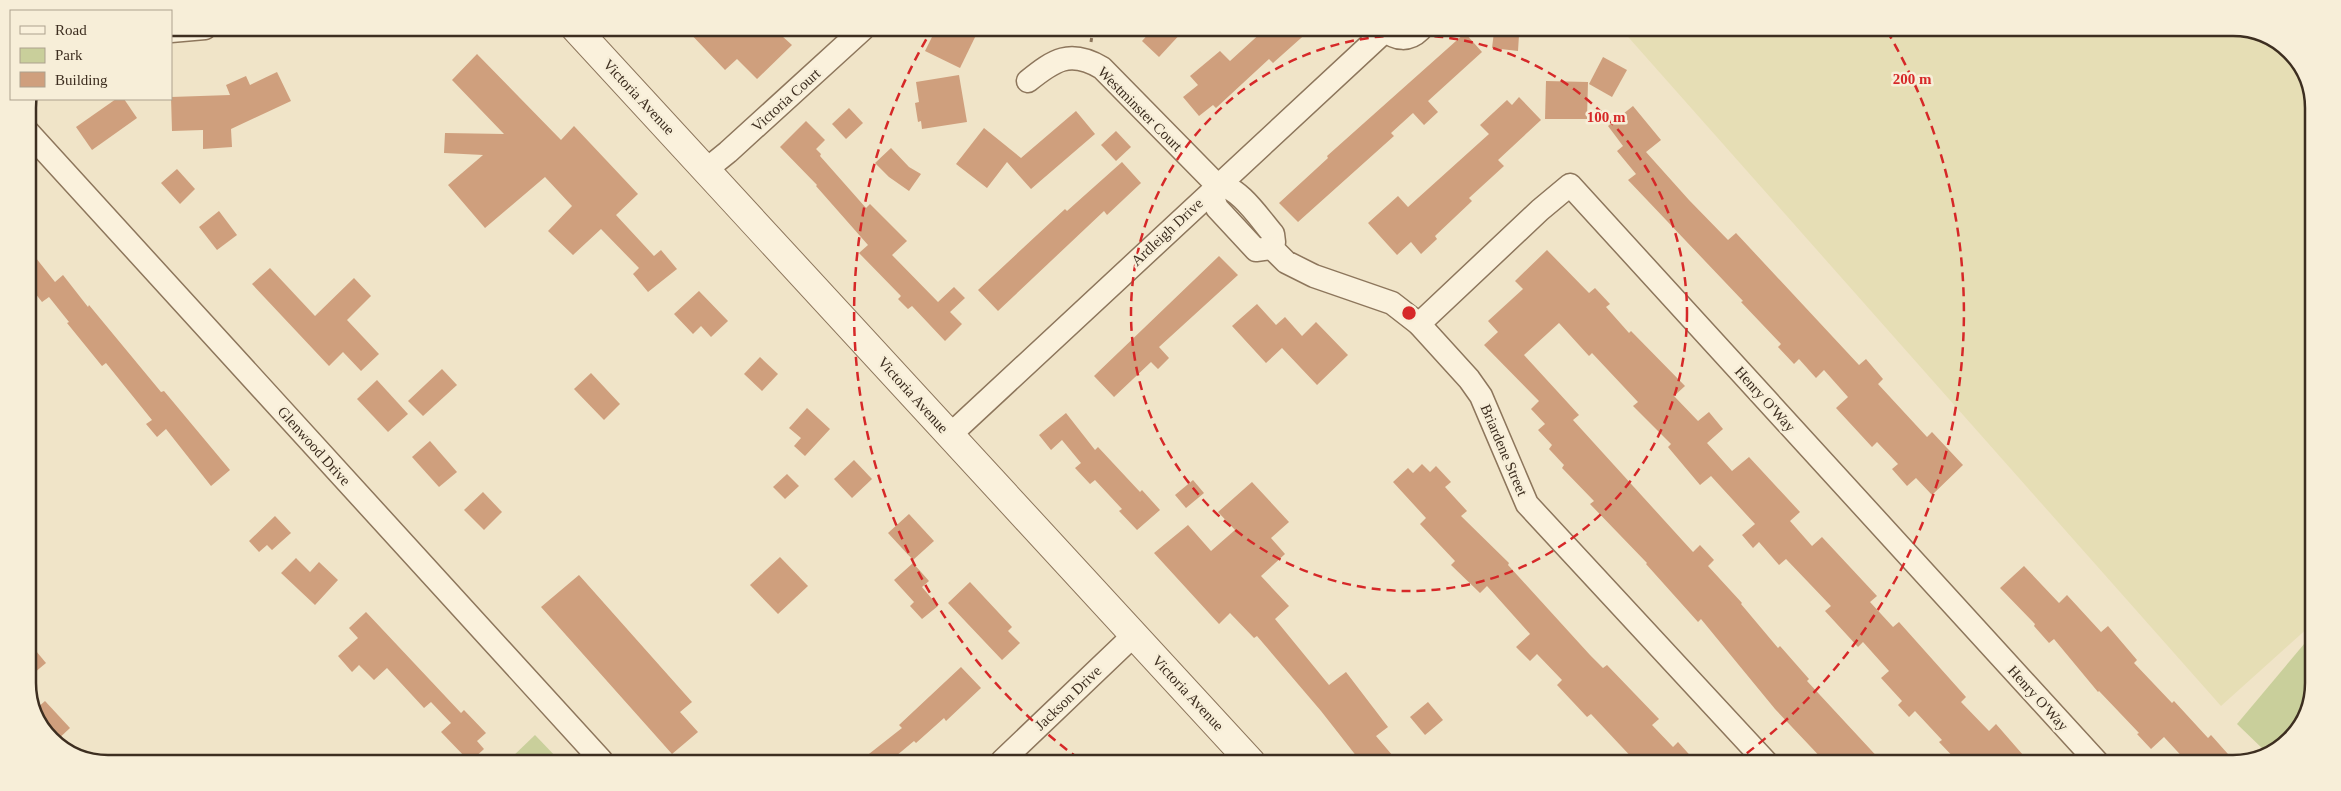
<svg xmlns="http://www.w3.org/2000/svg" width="2341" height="791" viewBox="0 0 2341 791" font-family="'Times New Roman',serif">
<rect width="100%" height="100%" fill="#f0e4c8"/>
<path fill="#e6deb5" d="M1622,30L2259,32L2297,59L2313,103L2310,626L2221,706Z"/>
<g fill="#c9cf9b">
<path d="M2310,637L2309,709L2282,747L2266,752L2237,724Z"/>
<path d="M535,735L559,760H509Z"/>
</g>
<g fill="#cf9f7d">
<path d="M686,29H790L782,36L792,45L757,79L737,59L725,70Z"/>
<path d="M936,29H979L960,68L925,51Z"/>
<path d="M1152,30H1184L1159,57L1142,41Z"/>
<path d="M1264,30H1310L1273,63L1269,59L1216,108L1213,105L1199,116L1183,97L1198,85L1190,76L1220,51L1230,61Z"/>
<path d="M1494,32L1519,35L1518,51L1492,48Z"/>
<path d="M1465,33L1482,52L1428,101L1438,112L1424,125L1413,113L1391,133L1394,136L1298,222L1279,203L1328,158L1327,156Z"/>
<path d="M477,54L561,140L574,126L638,194L616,215L654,256L661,250L677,269L648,292L633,274L639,268L601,229L573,255L548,231L572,206L545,177L485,228L448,185L483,155L444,153L445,133L504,134L452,80Z"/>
<path d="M1603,57L1627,70L1612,97L1589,84Z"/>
<path d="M277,72L291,101L231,129L232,147L203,149V130L172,131L171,97L230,95L226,85L246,76L250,85Z"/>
<path d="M959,75L967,122L922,129L921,121L918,122L915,103L919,102L916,82Z"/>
<path d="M1546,81L1588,82L1587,119H1545Z"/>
<path d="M1519,97L1541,120L1498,160L1504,166L1469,198L1472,201L1435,236L1437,239L1421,254L1411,242L1397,255L1368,223L1398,196L1408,207L1489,134L1480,125L1507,100L1512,105Z"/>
<path d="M116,99H124L137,118L92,150L76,127Z"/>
<path d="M1633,106L1661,140L1646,152L1689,200L1728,240L1736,233L1859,365L1866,359L1883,379L1878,384L1927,437L1932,432L1963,465L1932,495L1916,478L1907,486L1892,469L1898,464L1877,442L1872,447L1836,408L1848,397L1824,370L1816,378L1799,359L1794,364L1778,347L1781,344L1741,302L1743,301L1628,180L1636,174L1617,151L1623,146L1608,126Z"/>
<path d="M849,108L863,123L846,139L832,124Z"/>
<path d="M1076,111L1095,134L1031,189L1007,162L987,188L956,164L984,128L1021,158Z"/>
<path d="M806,121L825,140L816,149L821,154L820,156L866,208L870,204L907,241L892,255L938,302L954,287L965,298L950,312L962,324L945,341L912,306L908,309L898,299L901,296L859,253L868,245L816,186L817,185L780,147Z"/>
<path d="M1116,131L1131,147L1116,161L1101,145Z"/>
<path d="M891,148L909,167L921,174L909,191L889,177L875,163Z"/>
<path d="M1122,162L1141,183L1107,215L1104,211L998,311L978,290L1065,209L1067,211Z"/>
<path d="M177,169L195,189L180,204L161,183Z"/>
<path d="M219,211L237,235L217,250L199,227Z"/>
<path d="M28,248L55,282L63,275L88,307L89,305L161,392L164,391L230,470L211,486L166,429L157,437L146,424L152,420L106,363L102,366L67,323L69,322L49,297L42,302L28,284Z"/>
<path d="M1547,250L1589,293L1595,288L1610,304L1606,307L1629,333L1631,331L1685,386L1674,396L1698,421L1709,412L1723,429L1707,443L1732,471L1749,457L1800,512L1790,521L1812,546L1822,537L1877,596L1870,602L1893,627L1899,622L1966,697L1961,702L1989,731L1996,724L2030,763H1959L1939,742L1942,740L1915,711L1909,717L1898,705L1902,701L1881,678L1889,671L1863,642L1858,647L1825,611L1831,606L1786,559L1779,565L1759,542L1753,548L1742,535L1755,524L1711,476L1700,485L1668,447L1671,444L1633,406L1638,402L1592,353L1589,356L1559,323L1524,355L1579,415L1573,420L1693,552L1700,545L1714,560L1708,566L1742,603L1741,604L1778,648L1780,646L1809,679L1807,681L1883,763H1826L1775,709L1701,619L1698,622L1646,564L1647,563L1590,504L1594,501L1562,468L1564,465L1549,449L1552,445L1538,430L1545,424L1531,409L1539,401L1484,345L1498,332L1488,321L1523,289L1515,281Z"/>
<path d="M1219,256L1238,275L1159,347L1169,358L1158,369L1151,362L1114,397L1094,376Z"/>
<path d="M270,268L315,316L354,278L371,296L347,320L379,354L361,371L343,352L329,366L252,284Z"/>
<path d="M699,291L728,321L711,337L701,326L693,334L674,314Z"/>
<path d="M1257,304L1276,325L1285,317L1302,336L1316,322L1348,355L1317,385L1282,348L1266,363L1232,326Z"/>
<path d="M760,357L778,374L762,391L744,374Z"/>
<path d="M442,369L457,385L423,416L408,401Z"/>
<path d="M591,373L620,404L604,420L574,389Z"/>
<path d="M377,380L408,414L388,432L357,399Z"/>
<path d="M807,408L830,429L805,456L794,446L801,438L789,428Z"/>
<path d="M1066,413L1095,450L1098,447L1140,492L1142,490L1160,510L1137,530L1119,511L1122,509L1095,480L1090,484L1075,468L1081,463L1062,440L1051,450L1039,435Z"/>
<path d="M430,441L457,472L439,487L412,457Z"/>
<path d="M854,460L872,479L852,498L834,479Z"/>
<path d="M1422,464L1430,472L1436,466L1451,482L1445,487L1467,511L1461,516L1509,563L1508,565L1590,655L1603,668L1607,665L1659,719L1652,725L1673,747L1678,742L1696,762H1636L1591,714L1587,717L1557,685L1562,680L1537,654L1530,661L1516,647L1530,634L1487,586L1480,593L1451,565L1455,561L1420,524L1426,518L1393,482L1408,468L1413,473Z"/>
<path d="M787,474L799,486L785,499L773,487Z"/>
<path d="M1193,480L1204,493L1186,508L1175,495Z"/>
<path d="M1252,482L1289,522L1271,538L1285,554L1261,576L1289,606L1275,619L1329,685L1346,672L1388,727L1376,736L1398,762H1361L1321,711L1257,636L1254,638L1230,613L1219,624L1154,553L1188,525L1211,551L1235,530L1218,512Z"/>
<path d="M483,492L502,512L484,530L464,510Z"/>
<path d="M909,514L934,541L913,560L888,533Z"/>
<path d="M275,516L291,533L272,550L267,545L259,552L249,541Z"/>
<path d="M780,557L808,586L778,614L750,585Z"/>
<path d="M296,558L310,572L319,562L338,580L315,605L281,573Z"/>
<path d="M913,563L929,581L922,587L938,606L922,619L910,606L914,602L894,580Z"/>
<path d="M2024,566L2059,603L2067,595L2101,632L2108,626L2137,660L2134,663L2172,703L2174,701L2208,738L2211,735L2236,763H2188L2164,737L2151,749L2137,734L2139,733L2099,691L2098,692L2054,639L2049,643L2034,626L2035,624L2000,588Z"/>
<path d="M579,575L692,702L680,712L698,732L672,754L541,607Z"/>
<path d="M970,582L1012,627L1008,631L1020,643L1002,660L948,603Z"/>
<path d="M366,612L461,713L464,710L486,733L477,741L484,749L472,760H468L441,732L451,723L431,702L424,708L387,668L374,680L359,665L352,672L338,656L358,638L349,628Z"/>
<path d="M36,651L46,663L28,678V658Z"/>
<path d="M961,667L981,688L946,721L944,718L916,743L914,741L890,761H860L902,728L899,725Z"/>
<path d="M45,701L70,728L56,741L44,732L36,709Z"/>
<path d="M1428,702L1443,720L1425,735L1410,717Z"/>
</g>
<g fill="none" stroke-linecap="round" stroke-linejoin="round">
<defs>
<g id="minor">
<path d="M1385,30C1396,40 1409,41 1420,30"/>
<path d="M171,31L205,28"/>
<path d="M1028,81C1054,60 1070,49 1102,68L1217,185"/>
<path d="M28,132L601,760"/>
<path d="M707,169L728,152L863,29"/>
<path d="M1217,185L1214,200L1217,208L1256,250L1272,248"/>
<path d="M1217,185C1238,185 1260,219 1273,234L1274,242L1272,248"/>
<path d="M1272,248L1286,262L1314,276L1392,303L1419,324L1469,379L1481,396L1527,504L1767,763"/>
<path d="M1419,324L1540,210L1570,185L2098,763"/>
<path d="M950,435L1385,31"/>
<path d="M1002,761L1134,635"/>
</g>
<path id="tertiary" d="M575,28L1251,762"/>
</defs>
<use href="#minor" stroke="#8d765c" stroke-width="25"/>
<use href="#tertiary" stroke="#8d765c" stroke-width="30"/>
<path stroke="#8d765c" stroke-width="3" stroke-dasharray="4 2.5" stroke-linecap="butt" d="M1091,42L1093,29"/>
<use href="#minor" stroke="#faf1dc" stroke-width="22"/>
<use href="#tertiary" stroke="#faf1dc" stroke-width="28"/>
</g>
<g fill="none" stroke="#d62828" stroke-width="2.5" stroke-dasharray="9 6">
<circle cx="1409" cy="313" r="278"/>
<path d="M1079 759A555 555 0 0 1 931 31M1887 31A555 555 0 0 1 1735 762"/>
</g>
<g text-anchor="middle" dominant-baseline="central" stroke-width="5" stroke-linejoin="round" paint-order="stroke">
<g font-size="15" fill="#3d2e20" stroke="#f7eed8">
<text transform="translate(639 97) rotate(47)">Victoria Avenue</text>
<text transform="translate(786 100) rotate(-42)">Victoria Court</text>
<text transform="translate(1140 109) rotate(45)">Westminster Court</text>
<text transform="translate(1167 232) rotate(-43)">Ardleigh Drive</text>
<text transform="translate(913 395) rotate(48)">Victoria Avenue</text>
<text transform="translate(1765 399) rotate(48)">Henry O'Way</text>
<text transform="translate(314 446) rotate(48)">Glenwood Drive</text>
<text transform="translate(1504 450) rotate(67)">Briardene Street</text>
<text transform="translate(1188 693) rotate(47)">Victoria Avenue</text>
<text transform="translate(1068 698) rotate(-44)">Jackson Drive</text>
<text transform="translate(2038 698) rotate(48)">Henry O'Way</text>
</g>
</g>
<path d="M0 0H2341V791H0ZM108 36H2233A72 72 0 0 1 2305 108V683A72 72 0 0 1 2233 755H108A72 72 0 0 1 36 683V108A72 72 0 0 1 108 36Z" fill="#f7eed8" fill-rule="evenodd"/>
<path fill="none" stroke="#3d2e20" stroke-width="2.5" d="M108 36H2233A72 72 0 0 1 2305 108V683A72 72 0 0 1 2233 755H108A72 72 0 0 1 36 683V108A72 72 0 0 1 108 36Z"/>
<circle cx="1409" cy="313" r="8" fill="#d62828" stroke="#f7eed8" stroke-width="2.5"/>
<g font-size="15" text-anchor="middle" font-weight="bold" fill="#d62828" stroke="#f7eed8" stroke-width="5" stroke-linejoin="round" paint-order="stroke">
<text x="1912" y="84">200 m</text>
<text x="1606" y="122">100 m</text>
</g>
<rect x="10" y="10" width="162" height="90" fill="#f7eed8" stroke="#ada18e"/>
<rect x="20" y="26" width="25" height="8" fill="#faf1dc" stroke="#ada18e"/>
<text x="55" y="35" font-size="15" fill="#3d2e20">Road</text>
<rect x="20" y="48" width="25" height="15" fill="#c9cf9b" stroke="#ada18e"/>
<text x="55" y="60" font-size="15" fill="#3d2e20">Park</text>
<rect x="20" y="72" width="25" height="15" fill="#cf9f7d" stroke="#ada18e"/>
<text x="55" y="85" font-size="15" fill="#3d2e20">Building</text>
</svg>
